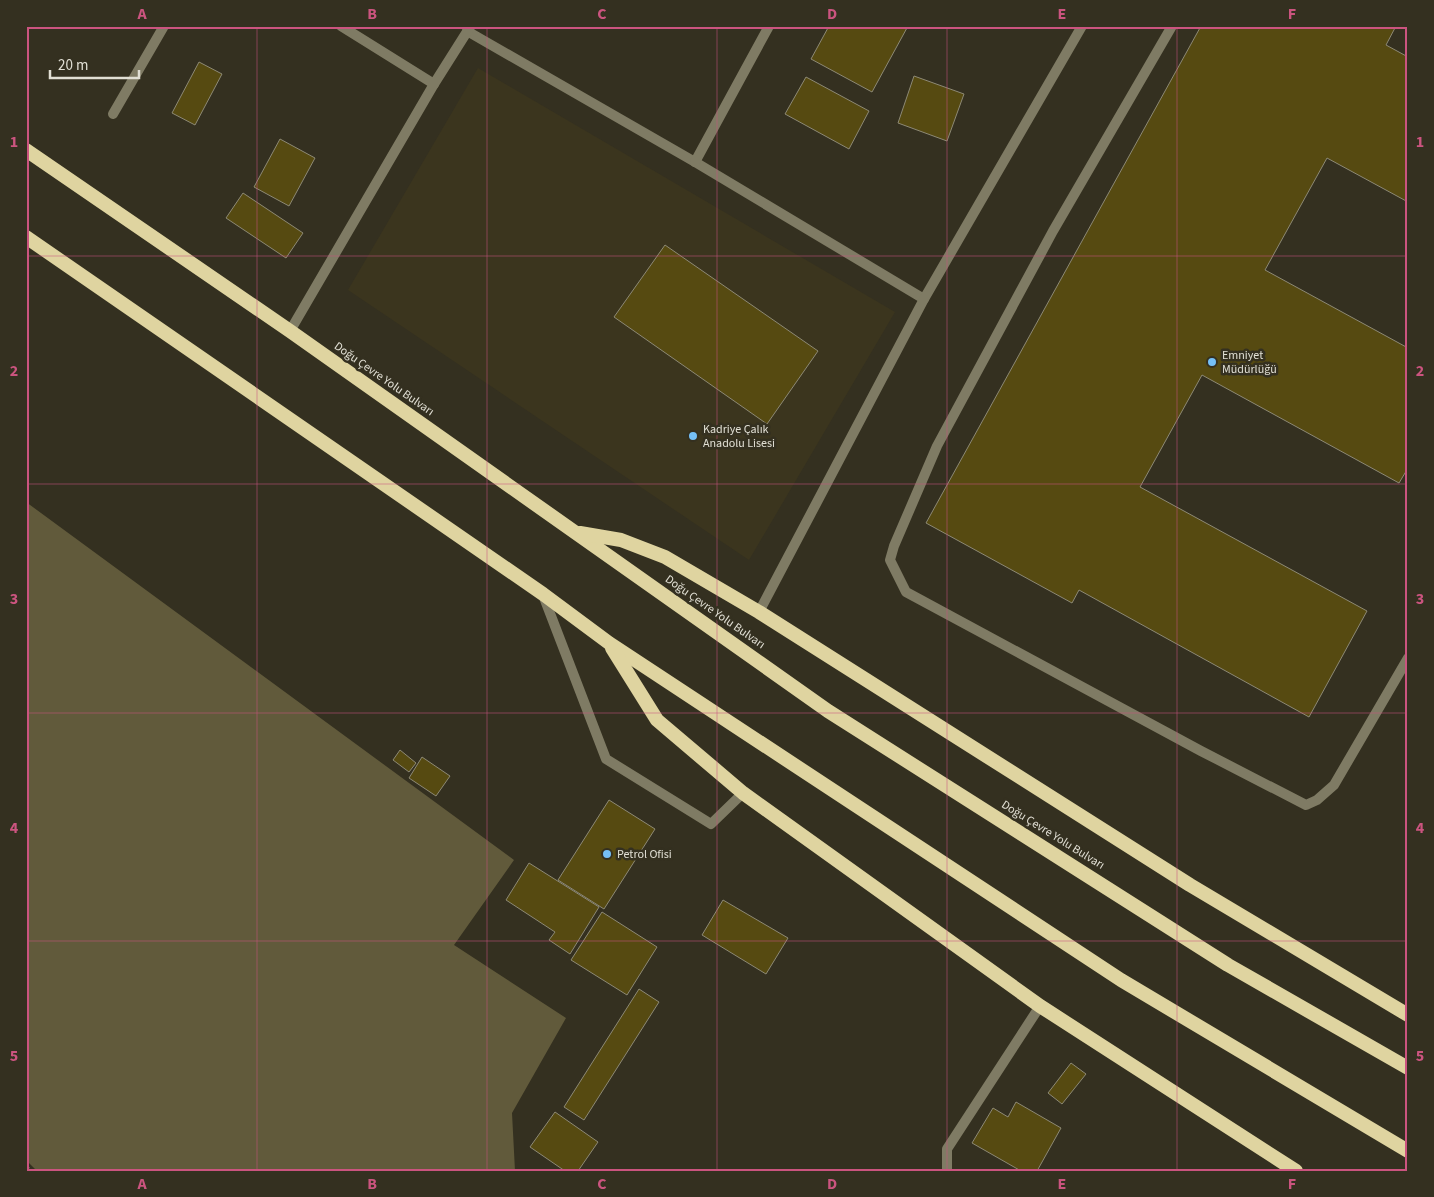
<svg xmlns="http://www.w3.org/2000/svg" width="1434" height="1197" viewBox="0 0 1434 1197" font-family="'Source Sans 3',sans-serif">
<rect width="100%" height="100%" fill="#343020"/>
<path fill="#3b351e" d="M478,68L895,312L749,560L348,290Z"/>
<path fill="#615a3b" d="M26,502L514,860L454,945L566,1018L512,1113L515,1171H37L26,1160Z"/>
<g fill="#564a11" stroke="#8d8975">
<path d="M829,26H908L872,92L811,59Z"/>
<path d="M1201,26H1396L1386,45L1408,57V202L1327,158L1265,270L1408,348V468L1399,483L1202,375L1140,487L1367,611L1309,717L1079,590L1072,603L926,523Z"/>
<path d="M199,62L222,74L195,125L172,113Z"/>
<path d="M914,76L964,94L947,141L898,123Z"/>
<path d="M806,77L869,111L849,149L785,114Z"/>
<path d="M280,139L315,158L289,206L254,187Z"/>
<path d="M243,193L303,233L286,258L226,218Z"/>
<path d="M665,245L818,351L767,424L614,317Z"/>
<path d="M400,750L416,763L409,772L393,760Z"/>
<path d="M422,757L450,776L436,796L409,778Z"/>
<path d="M609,800L655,829L604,909L558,880Z"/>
<path d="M529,863L599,907L570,954L549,940L555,932L506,900Z"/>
<path d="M723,900L788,938L766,974L702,935Z"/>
<path d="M602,912L657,947L627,995L571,960Z"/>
<path d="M639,989L659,1002L584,1120L564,1107Z"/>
<path d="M1071,1063L1086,1074L1062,1104L1048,1093Z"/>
<path d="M1016,1102L1061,1128L1037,1171H1021L972,1143L993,1108L1008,1117Z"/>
<path d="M555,1112L598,1142L578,1171H565L530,1147Z"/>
</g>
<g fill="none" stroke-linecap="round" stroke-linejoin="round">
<path stroke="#7d796b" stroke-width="3" stroke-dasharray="4 2.5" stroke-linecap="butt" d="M26,1166L31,1171"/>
<g stroke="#7f7b64" stroke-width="10">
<path d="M1172,26L1053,231L937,446L894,546L890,560L906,592L1201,751L1306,805L1317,800L1334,785L1408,658"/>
<path d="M543,595L606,759L711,824L743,793"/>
</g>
<g stroke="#7f7b64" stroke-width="10">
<path d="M341,26L434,84"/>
<path d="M467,31L695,162L924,299"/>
<path d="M113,114L164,26"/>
<path d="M695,162L769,26"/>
<path d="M290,331L434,84L470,27"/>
<path d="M759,612L924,299L1082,26"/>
<path d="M947,1171V1149L1040,1006"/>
</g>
<g stroke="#dfd4a0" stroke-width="14">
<path d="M26,150L290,331L828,711L1228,965L1408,1068"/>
<path d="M26,237L543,594L609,643L1121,980L1408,1151"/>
<path d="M580,533L621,540L665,557L759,612L1190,885L1408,1015"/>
<path d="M612,648L657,720L743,793L1040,1006L1296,1171"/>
</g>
</g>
<path fill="none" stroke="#cb547f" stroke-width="1" stroke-opacity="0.55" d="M257,26V1171M487,26V1171M717,26V1171M947,26V1171M1177,26V1171M26,256H1408M26,484H1408M26,713H1408M26,941H1408"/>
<g fill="#75c0f6" stroke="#343020" stroke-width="2">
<circle cx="1212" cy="362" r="5"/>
<circle cx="693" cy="436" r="5"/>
<circle cx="607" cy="854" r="5"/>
</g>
<g text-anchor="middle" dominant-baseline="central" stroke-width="5" stroke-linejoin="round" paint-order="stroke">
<g font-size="12" fill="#e1dfd4" stroke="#343020" text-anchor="start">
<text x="1222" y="355">Emniyet<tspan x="1222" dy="14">Müdürlüğü</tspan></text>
<text x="703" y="429">Kadriye Çalık<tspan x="703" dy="14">Anadolu Lisesi</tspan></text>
<text x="617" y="854">Petrol Ofisi</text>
</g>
<g font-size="12" fill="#e1dfd4" stroke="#343020">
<text transform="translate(384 379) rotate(35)">Doğu Çevre Yolu Bulvarı</text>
<text transform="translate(715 612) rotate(35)">Doğu Çevre Yolu Bulvarı</text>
<text transform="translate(1053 835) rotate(32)">Doğu Çevre Yolu Bulvarı</text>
</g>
</g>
<rect width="1434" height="1197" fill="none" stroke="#343020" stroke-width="55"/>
<path d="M50 70v8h89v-8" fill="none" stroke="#e1dfd4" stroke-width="2.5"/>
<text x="58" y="70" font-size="15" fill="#e1dfd4" stroke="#343020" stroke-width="4" paint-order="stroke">20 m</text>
<rect x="28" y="28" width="1378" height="1142" fill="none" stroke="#cb547f" stroke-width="2"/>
<g font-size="16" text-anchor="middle" font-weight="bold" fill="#cb547f">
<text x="142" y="19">A</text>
<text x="372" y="19">B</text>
<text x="602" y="19">C</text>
<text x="832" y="19">D</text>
<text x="1062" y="19">E</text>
<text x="1292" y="19">F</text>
<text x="14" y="147">1</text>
<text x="1420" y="147">1</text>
<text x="14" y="376">2</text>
<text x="1420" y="376">2</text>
<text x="14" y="604">3</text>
<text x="1420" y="604">3</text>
<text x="14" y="833">4</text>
<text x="1420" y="833">4</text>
<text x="14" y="1061">5</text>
<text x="1420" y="1061">5</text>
<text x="142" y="1189">A</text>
<text x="372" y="1189">B</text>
<text x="602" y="1189">C</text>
<text x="832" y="1189">D</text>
<text x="1062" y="1189">E</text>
<text x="1292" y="1189">F</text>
</g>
</svg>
